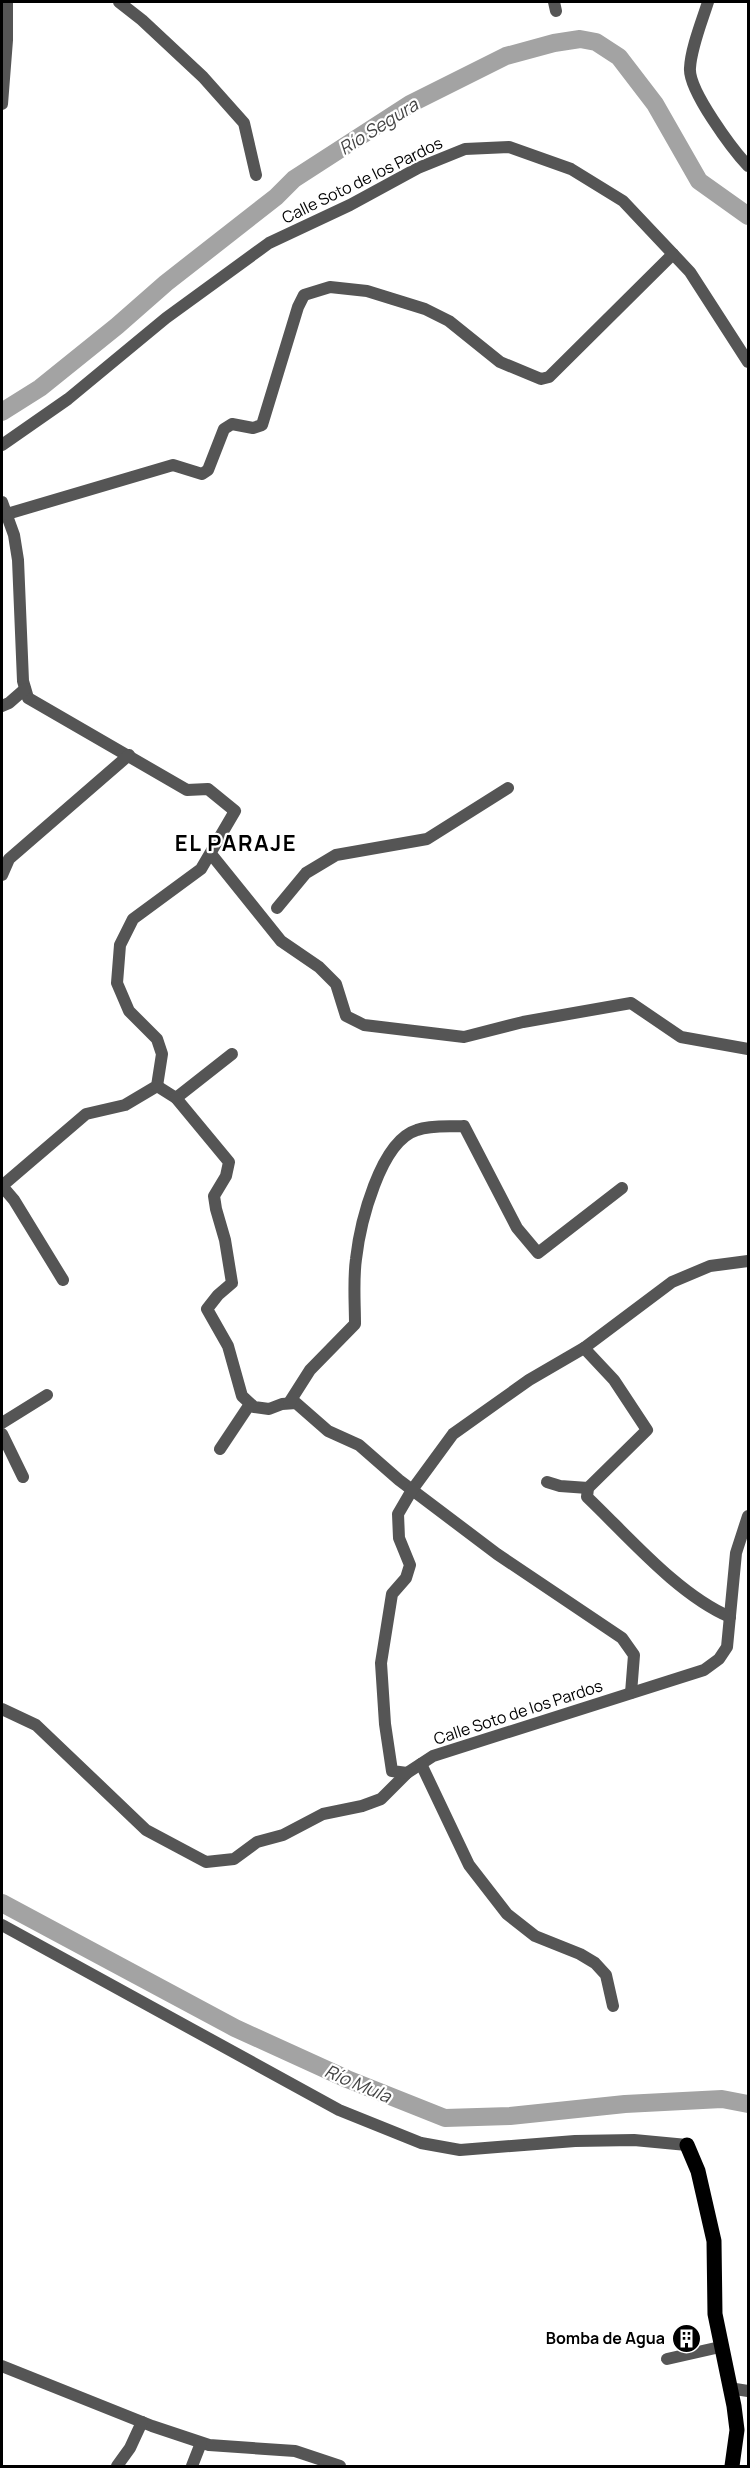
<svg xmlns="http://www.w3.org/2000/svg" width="750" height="2468" viewBox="0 0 750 2468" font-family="Manrope,sans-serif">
<rect width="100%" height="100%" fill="#fff"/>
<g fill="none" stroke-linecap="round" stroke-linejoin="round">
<g stroke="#a3a3a3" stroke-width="18">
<path d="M2,412L40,388L117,326L166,283L276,197L294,179L410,104L506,56L554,43L580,39L596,42L619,57L655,104L699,181L748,216"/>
<path d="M2,1903L235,2028L347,2079L445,2118L510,2116L625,2104L722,2099L748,2104"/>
</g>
<g stroke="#555" stroke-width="12">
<path d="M119,2L142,20L203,77L244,123L256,175"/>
<path d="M554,2L556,11"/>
<path d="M708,2C702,21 691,48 690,68C688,90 733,150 748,166"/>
<path d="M2,104L7,40V2"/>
<path d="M2,445L68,399L166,318L269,243L350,205L418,168L465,149L509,147L571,169L623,201L690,272L748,362"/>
<path d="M2,502L14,535L18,560L23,681L28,698L187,790L208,789L235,811L201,869L133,919L120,945L117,983L129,1011L157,1039L162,1054L157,1086L125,1105L86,1114L2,1186L14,1200L63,1280"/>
<path d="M7,514L173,465L202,474L208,470L224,429L232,424L253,428L262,425L298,307L304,295L330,287L367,291L425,309L449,321L500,362L541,379L549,377L673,254"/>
<path d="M2,706L9,703L25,689"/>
<path d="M211,854L281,941L319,967L336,984L346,1016L364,1025L464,1037L523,1022L631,1003L681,1037L748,1049"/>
<path d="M2,875L9,859L129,755"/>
<path d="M277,908L306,873L336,855L427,839L508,788"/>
<path d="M157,1086L176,1098L229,1162L226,1176L214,1196L216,1209L225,1240L232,1283L218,1295L207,1309L228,1346L242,1396L254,1407L269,1409L282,1404L296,1403L328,1431L359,1445L399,1480L497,1554L622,1638L634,1655L631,1693"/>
<path d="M176,1098L232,1054"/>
<path d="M584,1348L672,1282L710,1266L748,1261"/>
<path d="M289,1403L310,1370L355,1324C355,1303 353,1280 356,1259C360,1224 380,1141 417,1130C431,1125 449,1127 464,1126L517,1228L538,1253L622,1188"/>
<path d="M2,1423L47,1395"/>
<path d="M2,1434L23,1477"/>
<path d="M220,1449L250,1404"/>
<path d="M547,1482L560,1486L588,1488"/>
<path d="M2,1709L36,1725L146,1830L206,1862L234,1859L257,1842L283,1835L323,1814L362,1806L381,1799L407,1773L433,1756L704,1670L719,1659L727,1647L736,1553L748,1516"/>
<path d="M421,1764L469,1865L507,1914L535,1936L580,1954L595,1963L606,1975L613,2006"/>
<path d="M407,1773L392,1771L385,1724L381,1663L392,1594L406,1578L410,1565L399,1538L398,1514L412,1490L453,1434L529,1380L584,1348L614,1380L647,1430L588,1488L587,1497C628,1536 678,1595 730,1617"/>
<path d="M2,1925L339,2110L421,2143L460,2150L575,2141L634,2140L687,2145"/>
<path d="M667,2359L720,2347"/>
<path d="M2,2366L152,2426L209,2445L295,2451L340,2466"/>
<path d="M729,2388L748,2391"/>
<path d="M117,2466L130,2448L142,2422"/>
<path d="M192,2466L201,2443"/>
</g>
<path stroke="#000" stroke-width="15" d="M687,2145L698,2171L714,2241L715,2314L734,2406L737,2430L732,2466"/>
</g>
<defs>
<symbol id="building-disc" viewBox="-11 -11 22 22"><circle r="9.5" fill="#000" stroke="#fff"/><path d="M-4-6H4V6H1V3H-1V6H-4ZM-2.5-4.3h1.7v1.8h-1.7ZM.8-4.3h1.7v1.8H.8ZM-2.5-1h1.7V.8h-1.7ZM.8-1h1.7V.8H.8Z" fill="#fff"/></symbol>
</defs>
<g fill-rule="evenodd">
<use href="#building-disc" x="670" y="2322" width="33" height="33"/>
</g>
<g text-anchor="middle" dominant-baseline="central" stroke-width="4.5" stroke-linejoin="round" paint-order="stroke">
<g font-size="16" fill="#000" stroke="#fff">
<text transform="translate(362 180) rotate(-26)">Calle Soto de los Pardos</text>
<text transform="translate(518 1712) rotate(-18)">Calle Soto de los Pardos</text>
</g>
<g font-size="16" font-weight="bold" fill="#000" stroke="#fff" text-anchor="end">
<text x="665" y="2338">Bomba de Agua</text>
</g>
<g font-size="18" font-style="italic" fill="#444" stroke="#fff">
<text transform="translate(378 126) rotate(-32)">Río Segura</text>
<text transform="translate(358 2083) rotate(23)">Río Mula</text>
</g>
<g font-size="22" font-weight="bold" letter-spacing="1.5" fill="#000" stroke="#fff">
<text x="236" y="843">EL PARAJE</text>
</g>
</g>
<rect width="750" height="2468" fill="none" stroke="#000000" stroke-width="6"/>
</svg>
